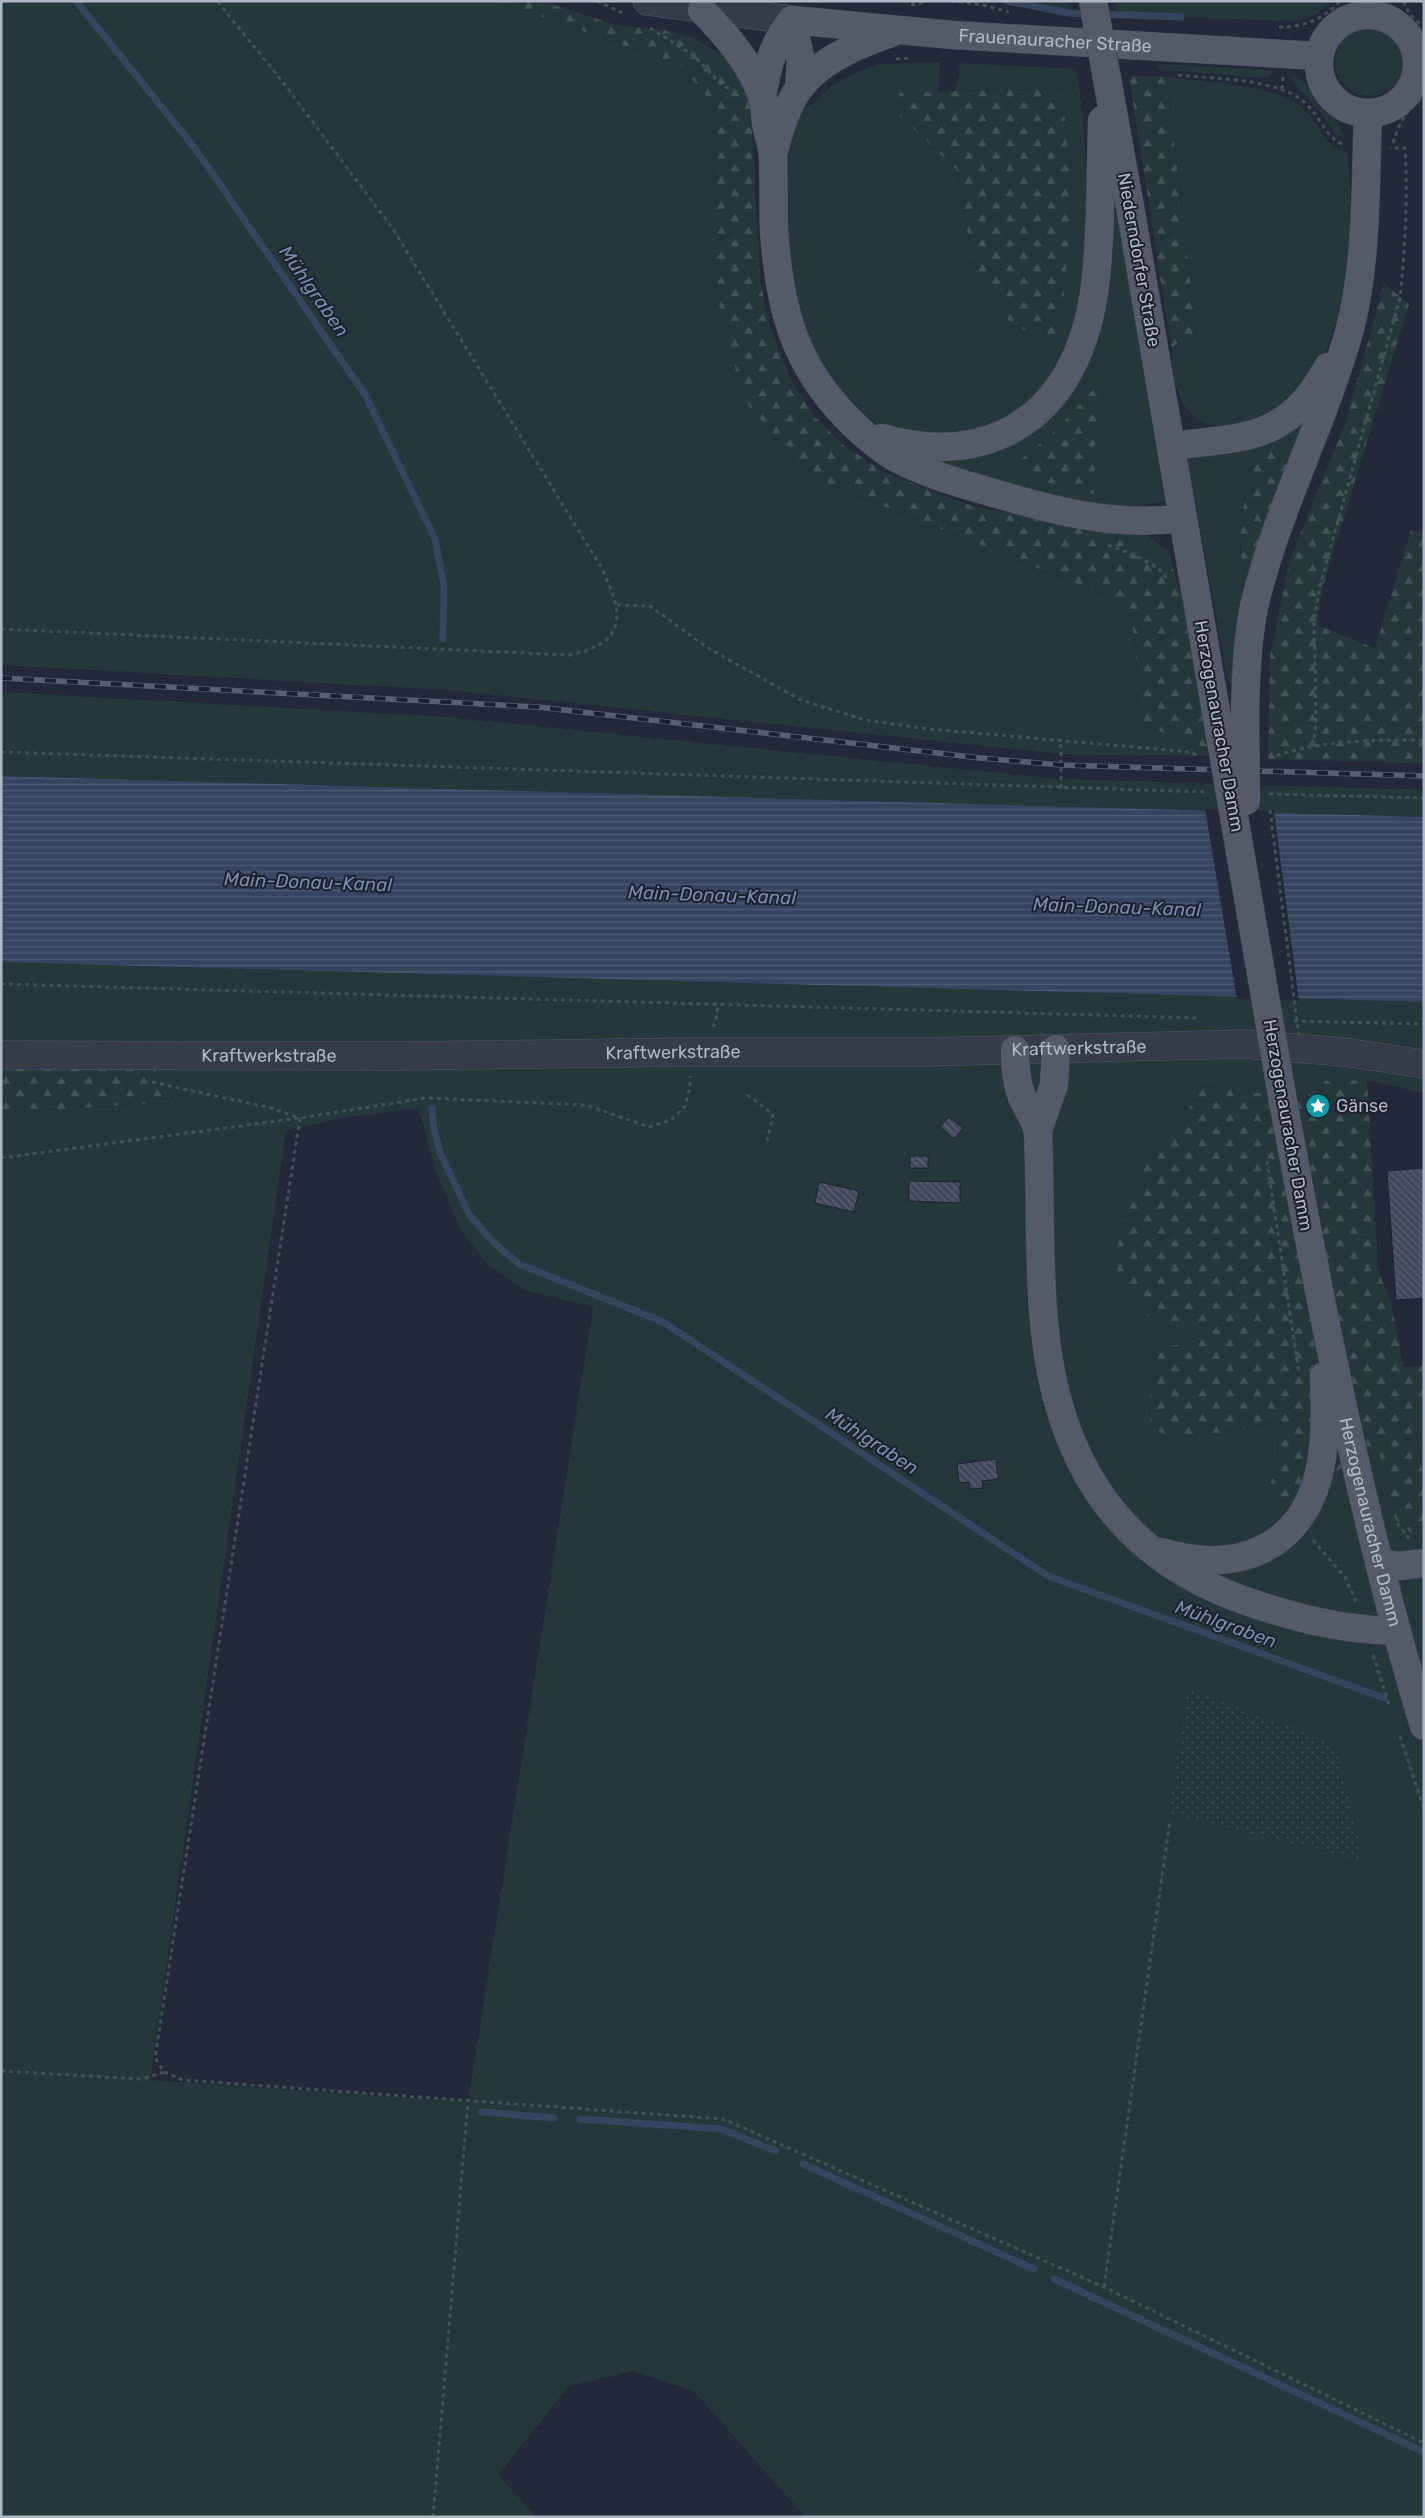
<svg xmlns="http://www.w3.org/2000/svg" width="1425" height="2518" viewBox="0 0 1425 2518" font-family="Rubik,sans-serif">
<defs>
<pattern id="forest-firs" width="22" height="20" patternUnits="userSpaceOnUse" patternTransform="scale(1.25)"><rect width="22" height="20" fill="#25373b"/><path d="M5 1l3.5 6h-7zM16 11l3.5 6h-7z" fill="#425256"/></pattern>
<pattern id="park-dots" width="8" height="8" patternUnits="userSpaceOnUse" patternTransform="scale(1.25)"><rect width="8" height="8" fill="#25373b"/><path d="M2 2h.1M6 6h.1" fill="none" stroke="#425256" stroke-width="1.8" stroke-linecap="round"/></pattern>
<pattern id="water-rules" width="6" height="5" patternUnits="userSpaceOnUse" patternTransform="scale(1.25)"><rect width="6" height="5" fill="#364460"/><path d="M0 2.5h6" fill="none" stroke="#515d75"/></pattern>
<pattern id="building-back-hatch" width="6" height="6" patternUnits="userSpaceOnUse" patternTransform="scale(1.25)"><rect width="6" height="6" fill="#41495b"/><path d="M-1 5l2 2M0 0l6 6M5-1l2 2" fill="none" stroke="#5a6171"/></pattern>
</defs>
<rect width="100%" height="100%" fill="#222a39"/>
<g fill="#25373b" fill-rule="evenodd">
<path d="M1,1H497L680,65L717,108L712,200L812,477L1129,605C1137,645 1138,683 1137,723L1229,756L1060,754L448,690L1,665Z"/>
<path d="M999,1H1068L1069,13L1006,3Z"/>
<path d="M1115,1H1332L1313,16L1295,21L1118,15Z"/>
<circle cx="1369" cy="62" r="34"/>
<path d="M665,30L691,37L725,56L750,89H740L732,84L686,41Z"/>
<path d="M940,62L938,92L899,93L900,116L956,169L974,266L1061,88L956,91L960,63L1077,69L1083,119L1089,214L1083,312L1052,383L1012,421L975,436L923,439L879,426L837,393L809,344L798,306L789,260L784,170L794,111L813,104L834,84L857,72L880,64Z"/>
<path d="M1158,64L1273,70L1270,76L1257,78L1157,69Z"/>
<path d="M1295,75C1318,90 1333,109 1343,136H1337L1322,114L1290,79Z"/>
<path d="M1167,77C1202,82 1272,84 1300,106C1319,121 1322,147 1347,152C1356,216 1349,327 1310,380C1303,390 1291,403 1281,410C1277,414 1269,415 1264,418C1233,430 1195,434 1180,397C1173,382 1173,364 1171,348L1196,332Z"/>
<path d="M1111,214H1114L1118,219L1166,501L1121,510L1096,507L923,460L1052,410ZM1097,386L1017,475L1020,461L1057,429Z"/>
<path d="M1310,411L1296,452H1254L1243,502L1240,552L1253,575L1234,684L1228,681L1189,466V455Z"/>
<path d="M1100,529L1146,534L1170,553L1173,569Z"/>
<path d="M1,692L445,717L1060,779L1424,790V817L1,776Z"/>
<path d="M1,962L1424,1002V1093L1367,1080L1325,1081L1319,1094L1244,1093L1231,1089L1200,1086L1187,1112L1165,1137L1121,1235L1114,1263L1165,1323H1207L1214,1337L1195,1343L1173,1345L1158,1354L1149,1400L1150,1422L1164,1435L1183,1439L1276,1422L1278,1456L1267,1497L1279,1505L1379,1446L1395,1519L1415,1536L1424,1537V2517H805L694,2391L633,2371L569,2386L498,2475L537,2517H1V1116L10,1112L181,1102L1,1064ZM419,1108L435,1169L460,1228L484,1261L524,1290L593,1307L468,2102L150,2080L286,1130L343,1118Z"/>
<path d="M1412,1408H1424V1482Z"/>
</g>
<g fill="url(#forest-firs)">
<path d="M497,1H542L616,25L665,30L686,41L732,84L740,89H750L760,281L770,326L789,376L815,417L842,444L884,472L972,506L1100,529L1173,569L1229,756L1137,723C1138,683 1137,645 1129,605L812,477L743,399L715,288L712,200L717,108L680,65Z"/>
<path d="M1129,76L1167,77L1196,332L1171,348Z"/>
<path d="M1061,88L1073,192L1060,339L1012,326L974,266L956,169L900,116L899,93Z"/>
<path d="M1384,283L1409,304L1323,586L1317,625L1375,648L1411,530L1424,532V763L1268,759L1270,657L1289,562L1346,421Z"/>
<path d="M1097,385L1094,494L1017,475L1019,461L1057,429Z"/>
<path d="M1280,448L1296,452L1253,575L1243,568C1236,530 1246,490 1254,452Z"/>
<path d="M148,1061L181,1102L10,1112L1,1116V1064Z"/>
<path d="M1367,1080L1378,1270L1391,1302L1404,1367L1424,1366V1408L1412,1409L1424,1482V1537L1415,1536L1395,1519L1378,1447L1279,1505L1267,1497L1278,1456L1276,1422L1183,1439L1164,1436L1150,1422L1149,1400L1158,1354L1173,1345L1195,1343L1214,1337L1207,1323H1165L1148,1316L1124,1285L1114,1263L1127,1205L1144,1169L1165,1137L1187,1112L1200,1086L1231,1089L1244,1093L1319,1094L1325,1081Z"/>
</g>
<path fill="url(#park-dots)" d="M1188,1689L1335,1744L1364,1861L1169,1813Z"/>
<path fill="url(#water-rules)" d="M1,776L1424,817V1002L1,962Z"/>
<path fill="#222a39" d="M1205,809L1274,811L1299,1001L1237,999Z"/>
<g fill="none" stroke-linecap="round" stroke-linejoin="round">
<g stroke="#364460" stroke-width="7">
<path d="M76,1L194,147L366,396L435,539L444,586L443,639"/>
<path d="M1007,1L1069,13L1090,14"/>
<path d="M1101,14L1181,17"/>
<path d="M432,1109L434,1130L440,1152L469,1214L494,1243L519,1264L663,1322L1048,1576L1384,1698"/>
<path d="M482,2112L554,2118"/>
<path d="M580,2119L721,2129L776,2151"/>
<path d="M803,2164L1034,2269"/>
<path d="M1054,2279L1424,2452"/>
</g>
</g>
<g fill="url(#building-back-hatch)" stroke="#1d2330">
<path d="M949,1117L963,1128L954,1139L940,1127Z"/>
<rect x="910" y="1156" width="18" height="12"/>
<path d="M1424,1168V1298L1396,1300L1387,1171Z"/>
<path d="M909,1181L960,1182V1203L909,1201Z"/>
<path d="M819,1182L859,1191L854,1212L815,1203Z"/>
<path d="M996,1459L998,1479L982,1481L983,1488L970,1489L969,1482L959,1483L957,1464Z"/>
</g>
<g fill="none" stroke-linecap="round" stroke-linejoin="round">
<defs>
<g id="minor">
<path d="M647,1L792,20"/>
<path d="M1376,15L1377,1"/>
<path id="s1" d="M1,1055L395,1056L690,1052H924L1243,1044L1344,1052L1424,1064"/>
</g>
<g id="major">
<path d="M702,10C726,35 750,62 762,96C765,104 765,115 766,124C768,134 772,145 773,156C774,180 773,204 774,229C779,306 793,364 849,420C863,434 879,448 896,458C922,472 952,481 980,489C1046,509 1114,528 1183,518"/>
<circle cx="1368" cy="64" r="49"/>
<path id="s2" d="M792,20L953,35L1319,56"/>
<path d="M792,20L801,61L799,88"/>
<path d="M762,97C767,67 773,43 792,20"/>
<path d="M773,153C779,135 783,115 793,98C812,63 856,45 891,33"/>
<path d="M1132,218L1216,712"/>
<path d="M882,438C973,464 1051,432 1083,339C1097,299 1098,256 1100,214"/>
<path d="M1171,446C1246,437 1288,441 1328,367"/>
<path d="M1245,713C1246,677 1247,641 1254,607C1276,512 1323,425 1349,332C1368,262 1365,185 1368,113"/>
<path d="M1015,1050C1015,1065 1016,1082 1022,1097C1027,1109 1037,1121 1038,1134C1041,1197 1038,1260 1044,1322C1056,1454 1112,1552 1240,1599C1291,1617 1341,1630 1396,1631"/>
<path id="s3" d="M1283,1101C1322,1312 1362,1521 1424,1726"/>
<path d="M1038,1130L1054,1085L1056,1049"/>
<path d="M1161,1552C1238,1575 1305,1549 1321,1464C1326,1435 1325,1405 1324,1376"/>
<path d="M1379,1563L1400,1566L1424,1563"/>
</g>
</defs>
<use href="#minor" stroke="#535a67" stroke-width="29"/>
<use href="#major" stroke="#3f4552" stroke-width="29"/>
<g stroke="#415357" stroke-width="3" stroke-dasharray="4 4" stroke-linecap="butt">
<path d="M597,1L625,14"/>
<path d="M951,1L979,4L1009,12"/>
<path d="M1404,1C1407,13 1414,20 1424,26"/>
<path d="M911,5L928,1"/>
<path d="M1279,27C1305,27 1322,20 1340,1"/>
<path d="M650,28L694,56L719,82L732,91"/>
<path d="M896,59L912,58"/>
<path d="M1178,75C1214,79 1276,78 1304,102C1320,115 1323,135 1342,144"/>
<path d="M1282,89L1283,77"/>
<path d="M1393,143C1399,123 1407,109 1424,97"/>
<path d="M1108,545C1123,551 1159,563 1166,578"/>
<path d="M617,605L650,606L708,648L801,700L865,720L929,729L1191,752L1199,757"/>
<path d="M1,629L570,655C628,643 624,613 601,567L393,229L282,81L217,1"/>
<path d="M1313,746L1316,723L1314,619L1321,582L1400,298C1405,248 1408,198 1405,148H1390"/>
<path d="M1,752L1206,792"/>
<path d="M1269,758C1321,740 1369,740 1424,740"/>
<path d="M1061,788V742"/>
<path d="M1269,794L1424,798"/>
<path d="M1,984L1200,1018"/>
<path d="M1294,1021L1424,1024"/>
<path d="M713,1027L716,1020L718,1005"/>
<path d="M152,1082L271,1108L299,1118"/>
<path d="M747,1095L773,1114L767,1142"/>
<path d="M300,1118L155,2058L164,2072L183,2080L723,2119L1104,2287L1424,2443"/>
<path d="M1,1158L300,1118L426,1098L586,1105L649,1127L671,1120L685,1106L690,1087V1076"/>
<path d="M1267,1161L1299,1373"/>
<path d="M1397,1523L1410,1540"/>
<path d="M1313,1540L1345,1577L1357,1604"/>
<path d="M1373,1655L1389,1704"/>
<path d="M1400,1736L1424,1809"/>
<path d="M1,2071L141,2079L164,2072"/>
<path d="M1104,2287L1170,1820"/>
<path d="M433,2517L468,2102"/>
</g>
<use href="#minor" stroke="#353c49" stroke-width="28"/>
<use href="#major" stroke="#535b69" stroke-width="28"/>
<defs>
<path id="rail" d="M1,678L538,707L980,758L1061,765L1424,776"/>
</defs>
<use href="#rail" stroke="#576070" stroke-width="5.5"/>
<use href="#rail" stroke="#1b212e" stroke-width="4" stroke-dasharray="11" stroke-linecap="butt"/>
<defs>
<g id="major-bridge">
<path d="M1093,1L1132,218"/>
<path d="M1100,214L1102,120"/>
<path d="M1216,712L1283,1101"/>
<path d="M1245,713L1246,801"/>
</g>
</defs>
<use href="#major-bridge" stroke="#3f4552" stroke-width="29" stroke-linecap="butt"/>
<path stroke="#415357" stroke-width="3" stroke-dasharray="4 4" stroke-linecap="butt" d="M1270,810L1299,1037"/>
<use href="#major-bridge" stroke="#535b69" stroke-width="28"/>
</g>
<defs>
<symbol id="sight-disc" viewBox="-11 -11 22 22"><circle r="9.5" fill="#0f9aa8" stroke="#1b212e"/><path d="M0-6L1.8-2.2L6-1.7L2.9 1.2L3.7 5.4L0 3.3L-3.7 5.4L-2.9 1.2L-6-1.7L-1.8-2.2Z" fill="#fff"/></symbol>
</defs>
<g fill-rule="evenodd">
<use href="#sight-disc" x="1304" y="1092" width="28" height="28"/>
</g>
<g text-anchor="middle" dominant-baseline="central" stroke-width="4" stroke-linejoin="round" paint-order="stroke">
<g font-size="18" fill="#b0b7c5" stroke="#1b212e">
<text stroke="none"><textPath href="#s2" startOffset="264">Frauenauracher Straße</textPath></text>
<text transform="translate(1139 260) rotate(80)">Niederndorfer Straße</text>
<text transform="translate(1219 726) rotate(80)">Herzogenauracher Damm</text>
<text stroke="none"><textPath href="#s1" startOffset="1078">Kraftwerkstraße</textPath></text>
<text stroke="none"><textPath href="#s1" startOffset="672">Kraftwerkstraße</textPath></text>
<text stroke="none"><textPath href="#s1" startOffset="268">Kraftwerkstraße</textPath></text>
<text transform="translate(1288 1125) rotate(80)">Herzogenauracher Damm</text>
<text stroke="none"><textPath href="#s3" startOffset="430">Herzogenauracher Damm</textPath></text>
</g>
<g font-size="18" fill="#b0b7c5" stroke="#1b212e" text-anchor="start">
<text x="1336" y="1106">Gänse</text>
</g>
<g font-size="19" font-style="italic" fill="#798bad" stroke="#1b212e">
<text transform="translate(314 291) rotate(55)">Mühlgraben</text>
<text transform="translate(308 882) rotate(2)">Main-Donau-Kanal</text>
<text transform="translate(712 895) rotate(2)">Main-Donau-Kanal</text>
<text transform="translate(1117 907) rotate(2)">Main-Donau-Kanal</text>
<text transform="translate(872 1441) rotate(33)">Mühlgraben</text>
<text transform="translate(1226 1624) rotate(20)">Mühlgraben</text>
</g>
</g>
<rect width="1425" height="2518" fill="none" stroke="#b0b7c5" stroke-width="5"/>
</svg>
